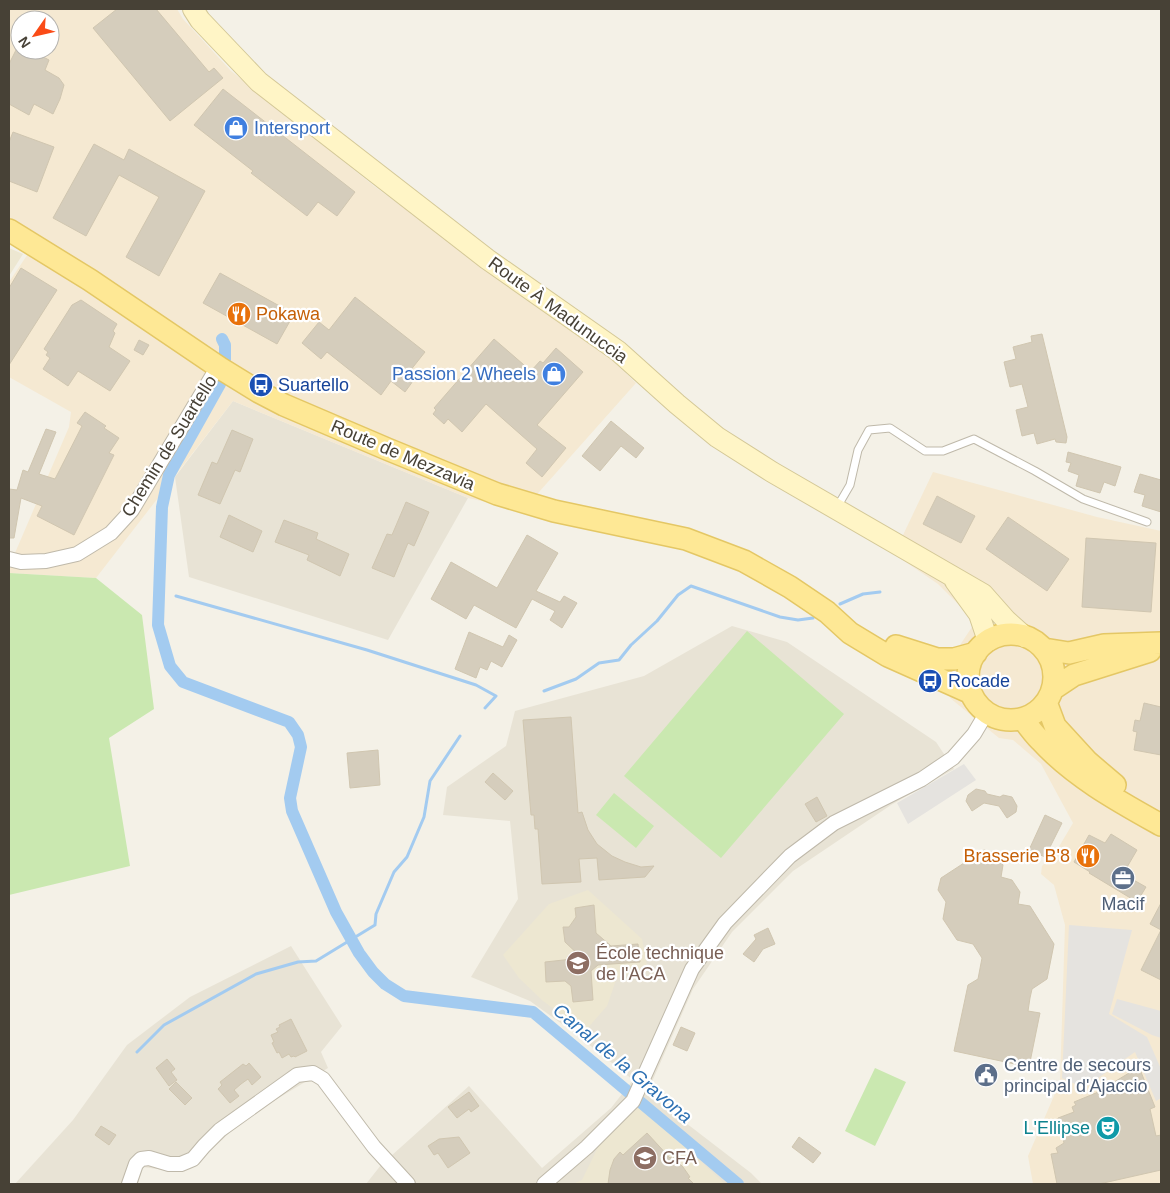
<svg xmlns="http://www.w3.org/2000/svg" width="1170" height="1193" font-family="Helvetica,sans-serif">
	<style>
		.residential { fill: #e8e3d5 }
		.commercial { fill: #f5e9d2; fill-rule: evenodd }
		.education { fill: #ede7d1 }
		.green { fill: #cae8b0 }
		.parking { fill: #e5e3df }
		.lines { fill: none; stroke-linecap: round; stroke-linejoin: round }
		.stream { stroke: #a3cbf0; stroke-width: 3 }
		.canal { stroke: #a3cbf0; stroke-width: 12 }
		.building { fill: #d5cdbc; stroke: #d0c6b0 }
		.service-casing { stroke: #bfb9aa; stroke-width: 9 }
		.minor-casing { stroke: #bfb9aa; stroke-width: 16 }
		.secondary-casing { stroke: #d4c897; stroke-width: 22 }
		.primary-casing { stroke: #e4c765; stroke-width: 24 }
		.service { stroke: #fff; stroke-width: 7 }
		.minor { stroke: #fff; stroke-width: 14 }
		.secondary { stroke: #fff5c6; stroke-width: 20 }
		.primary { stroke: #fee895; stroke-width: 21 }
		.labels { text-anchor: middle; stroke-width: 4.5; stroke-linejoin: round; paint-order: stroke }
		.shop-label { font-size: 18px; fill: #366cbe; stroke: #fff; text-anchor: start }
		.street-label { font-size: 18px; fill: #474136; stroke: #fff }
		.food-label { font-size: 18px; fill: #c56008; stroke: #fff; text-anchor: start }
		.transit-label { font-size: 18px; fill: #164399; stroke: #fff; text-anchor: start }
		.service-label { font-size: 18px; fill: #4e5e75; stroke: #fff }
		.education-label { font-size: 18px; fill: #785e54; stroke: #fff; text-anchor: start }
		.culture-label { font-size: 18px; fill: #0d838f; stroke: #fff; text-anchor: end }
		.water-label { font-size: 19px; font-style: italic; fill: #2e71b3; stroke: #fff }
	</style>
	<rect width="100%" height="100%" fill="#f4f1e7"/>
	<path class="residential" d="M233,401l235,97 -80,142 -199,-63 -14,-100z
		M732,626l55,16 149,100 18,27 -63,36 -98,66 -61,61 -39,57 -46,104 104,80 11,11h-396l15,-19 88,-79 73,82 69,-60 22,-28 -57,-46 -46,-33 -59,-24 47,-78 -8,-78 -67,-6 4,-28 59,-41 9,-35 129,-35z
		M291,946l51,80 -21,26 7,16 -84,51 -52,49 -13,4 -36,-5 -5,17h-123l58,-64 54,-75 63,-48z"/>
	<path class="commercial" d="M9,9h168l6,10 48,52 143,115 238,174 24,23 -113,127 -55,-12 -235,-97 -137,177 -87,-5v-6l60,-140 2,-15 -62,-35v-95l31,-46 -31,-18zM20,20h30v30h-30z
		M933,472l164,45 64,14v653h-128l-5,-28 32,-74 5,-157 -11,-40 -13,-11 1,-8 15,-16 16,-27 -32,-59 -28,-24 -14,-2 -49,-40 10,-53 12,-18 -5,-14 -29,-29 -44,-30z"/>
	<path class="education" d="M9,248l14,6 -14,22z
		M588,890l54,49 6,32 -26,4 -6,5 -9,26 -22,25 -42,-30 -24,-23 -16,-23 46,-51z
		M636,1104l14,10 75,70h-152l9,-4 21,-43z"/>
	<path class="green" d="M9,573l87,5 46,37 12,94 -45,29 21,128 -121,29z
		M747,631l97,83 -123,144 -97,-82z
		M614,793l40,33 -18,22 -40,-33z
		M875,1068l31,14 -31,64 -30,-15z"/>
	<path class="parking" d="M964,764l12,16 -68,44 -11,-21z
		M1069,925l63,5 -23,84 38,23 14,32v29l-5,3 -21,-49 -51,36 -22,-10z
		M1117,999l44,12v27l-9,-3 -40,-21z"/>
	<g class="lines">
		<path class="stream" d="M176,596l191,54 109,35 20,11 -11,12
			M840,604l23,-10 17,-2
			M544,691l32,-12 23,-16 20,-3 12,-15 26,-24 21,-26 13,-9 89,31 18,3 15,-2
			M137,1052l27,-27 92,-51 42,-12 18,-1 59,-36 1,-11 18,-42 13,-15 17,-40 6,-36 30,-45"/>
		<path class="canal" d="M222,339l3,6v15
			M220,384l-51,91 -7,32 -4,118 12,41 13,16 106,40 9,13 3,12 -11,51 2,13 44,101 23,41 14,19 12,12 19,12 129,16 205,172"/>
	</g>
	<path class="building" d="M117,9h39l53,63 5,-4 9,10 -53,43 -77,-93z
		M19,44l1,6h10l19,10 -4,10 14,8 5,7 -4,14 -7,15 -19,-10 -5,11 -20,-11v-40z
		M223,89l132,103 -18,24 -19,-14 -11,14 -56,-43 2,-2 -59,-46z
		M13,132l41,15 -17,45 -28,-11v-39z
		M94,144l30,16 5,-11 76,42 -46,85 -33,-19 33,-60 -40,-22 -33,61 -33,-18z
		M21,268l36,22 -48,75v-77z
		M220,273l74,41 -17,30 -74,-41z
		M355,297l70,55 -19,24 7,5 -8,11 -14,-11 -10,14 -54,-43 -6,7 -19,-16 17,-21 10,8z
		M81,300l36,24 -4,7 2,2 -6,14 21,14 -20,30 -32,-20 -10,15 -25,-17 7,-11 -4,-3 2,-3 -4,-3 28,-44z
		M1042,334l25,103 -1,6 -10,-1 -1,-3 -18,5 -3,-11 -12,3 -6,-26 12,-3 -6,-23 -12,3 -6,-25 12,-3 -3,-12 19,-5 -1,-6z
		M494,339l37,32 9,-10 3,2 13,-15 27,24 -46,53 29,23 -24,29 -16,-14 11,-14 -51,-45 -24,28 -14,-13 -4,5 -11,-10 3,-4 -2,-2z
		M139,340l10,5 -6,10 -9,-5z
		M85,412l21,14 -2,2 15,10 -10,15 5,2 -40,80 -37,-19 5,-10 -21,-8 -7,40h-5v-49l8,1 6,-20 5,2 18,-43 10,3 -17,42 16,5 27,-53 -5,-3z
		M611,421l33,27 -8,10 -15,-12 -21,25 -18,-15z
		M232,430l21,9 -13,33 -5,-2 -15,34 -22,-9 14,-33 5,2z
		M1068,452l53,15 -6,19 -11,-4 -4,11 -24,-7 3,-11 -11,-4 3,-8 -5,-1z
		M1140,474l21,6v32l-19,-6 3,-11 -11,-3z
		M937,496l38,20 -14,27 -38,-19z
		M406,502l23,10 -15,34 -6,-3 -14,34 -22,-9 15,-34 5,1z
		M229,515l33,16 -9,21 -33,-15z
		M1008,517l61,42 -22,32 -61,-42z
		M284,520l34,13 -2,6 33,15 -9,22 -33,-16 2,-5 -34,-13z
		M527,535l31,18 -22,38 24,11 4,-6 13,7 -15,25 -12,-8 5,-9 -23,-12 -16,29 -42,-23 -8,14 -35,-20 20,-37 46,26z
		M1086,538l70,5 -5,69 -69,-5z
		M469,632l34,15 6,-12 8,5 -15,27 -11,-6 -4,9 -7,-3 -4,11 -21,-9z
		M1144,703l17,4v48l-27,-5 3,-18 -4,-1 2,-11 5,1z
		M571,717l7,96 4,-1 6,18 9,14 15,12 13,6 16,5 13,-1 -9,11 -46,3 -2,-22 -18,1 2,23 -39,2 -4,-55h-3l-1,-14h-3l-8,-95z
		M378,750l2,35 -30,3 -3,-35z
		M493,773l20,18 -8,9 -20,-18z
		M976,789l9,2 2,3 13,3 3,-2 9,2 5,9 -1,6 -9,6 -8,-12 -15,-3 -12,8 -6,-10 2,-6z
		M817,797l10,19 -11,6 -11,-18z
		M1045,815l17,8 -17,34 -16,-7z
		M1111,834l26,16 -14,24 23,13 -9,15 -48,-29 1,-1 -16,-10 15,-27 16,8z
		M984,850l11,3 8,12 -2,12 11,3 8,12 -2,12 12,2 24,38 -7,35 -15,10 -2,9 -2,13 12,2 -11,54 -75,-16 14,-66 10,-6 4,-21 -9,-14 -16,-4 -14,-21 3,-17 -8,-12 3,-12z
		M1161,903v77l-20,-10 20,-40 -11,-6z
		M594,905l2,28 15,13 27,-2 2,18 -42,3 -7,6 2,29 -20,2 -2,-16 -6,-5 -19,1 -1,-20 37,-4 -17,-16 -2,-15h6l7,-10 -1,-9z
		M768,928l7,16 -12,5 -9,13 -11,-8 13,-15 -2,-4z
		M291,1019l16,32 -12,6 -1,-1 -3,1 -2,-3 -7,4 -3,-6 -2,1 -5,-10 2,-1 -3,-7 7,-3 -2,-3 4,-2 -1,-2z
		M681,1027l14,6 -8,18 -14,-6z
		M167,1059l8,10 -4,3 6,8 -8,6 -13,-18z
		M249,1063l12,14 -9,8 -4,-6 -7,5 -7,6 5,6 -9,7 -12,-14 4,-4 -2,-3 23,-18 3,2z
		M1139,1067l16,40 -5,2 6,27 5,-1v35l-62,14h-42l-6,-30 7,-1 -2,-5 8,-5 -6,-25 16,-6 -2,-5 4,-2 -2,-3 22,-9z
		M176,1082l16,16 -7,7 -16,-16z
		M469,1092l10,14 -8,6 -2,-3 -12,9 -9,-11z
		M101,1126l15,9 -7,10 -14,-10z
		M647,1133l23,25 2,-2 11,11 7,10 -2,1 6,6h-86l2,-14 4,-11 6,-7 3,3z
		M459,1137l11,16 -22,15 -10,-15 -4,2 -6,-9 11,-7z
		M799,1137l22,16 -8,10 -21,-16z"/>
	<g class="lines">
		<g class="service-casing">
			<path id="service" d="M836,509l14,-24 8,-35 11,-20 21,-2 35,23h18l31,-12 61,32 48,28 64,23"/>
		</g>
		<g class="minor-casing">
			<path id="minor" d="M9,559l12,3 25,-1 31,-7 34,-21 21,-23 82,-137 6,-5
				M129,1184l7,-20 5,-5 8,-1 20,6h12l12,-5 11,-13 16,-16 77,-55 16,-2 10,6 51,68 34,37
				M544,1184l43,-37 46,-46 59,-132 33,-46 65,-67 44,-33 88,-44 31,-21 21,-24 13,-22"/>
		</g>
		<g class="secondary-casing">
			<path id="secondary" d="M193,9l7,11 59,62 228,177 131,92 59,53 40,33 55,35 211,122 23,26 19,17
				M955,581l24,33 9,27"/>
		</g>
		<g class="primary-casing">
			<path id="primary" d="M9,230l81,50 130,88 39,24 25,13 103,44 110,45 57,17 132,28 58,22 46,26 37,25 23,21 38,23 83,37
				M968 677a43 43 0 1 1 86 0a43 43 0 1 1-86 0Z
				M896,646l41,13h17l22,-6
				M1044,649l25,4 35,-8 57,-2
				M1053,689l21,-14 76,-24
				M1046,702l9,24 33,36 27,23
				M1023,719c5,7 11,15 17,21 34,37 78,61 121,85"/>
		</g>
		<use href="#service" class="service"/>
		<use href="#minor" class="minor"/>
		<use href="#secondary" class="secondary"/>
		<use href="#primary" class="primary"/>
	</g>
	<defs>
		<g id="shop-disc" transform="scale(1.25)"><circle r="9.5" fill="#3f7fe0" stroke="#fff"/><path d="M-5-2.5h2.3a2.7 3.5 0 0 1 5.4 0H5L5.5 6h-11ZM-1.5-2.5h3a1.5 2.3 0 0 0-3 0Z" fill="#fff"/></g>
		<g id="restaurant-disc" transform="scale(1.25)"><circle r="9.5" fill="#e8710a" stroke="#fff"/><path d="M-5-6h1v4h1v-4h1v4h1v-4h1v5L-1.5 .5V6h-2V.5L-5-1ZM5-6V6H3V1.5H1.5Q1.5-4 5-6Z" fill="#fff"/></g>
		<g id="bus-disc" transform="scale(1.25)"><circle r="9.5" fill="#1a4fb4" stroke="#fff"/><path d="M-5-6H5V4H4V6H2V4H-2V6H-4V4H-5ZM-3.5-4V0h7V-4ZM-3.5 1.2v1.5H-2V1.2ZM2 1.2v1.5H3.5V1.2Z" fill="#fff"/></g>
		<g id="office-disc" transform="scale(1.25)"><circle r="9.5" fill="#5c6f8a" stroke="#fff"/><path d="M-6-3h4V-5.5h4V-3h4V5H-6ZM-1-4.5V-3h2v-1.5ZM-6 0V1H6V0Z" fill="#fff"/></g>
		<g id="school-disc" transform="scale(1.25)"><circle r="9.5" fill="#8d6e63" stroke="#fff"/><path d="M0-5L7-2L0 1L-7-2ZM-4 1L0 2.5L4 1V4Q0 6-4 4Z" fill="#fff"/></g>
		<g id="civic-disc" transform="scale(1.25)"><circle r="9.5" fill="#5c6f8a" stroke="#fff"/><path d="M-.6-6.5H3V-4.5H.6V-3L4-1V1h2V6H-6V1h2V-1L-.6-3ZM-1.2 2.5V6h2.4V2.5Z" fill="#fff"/></g>
		<g id="theatre-disc" transform="scale(1.25)"><circle r="9.5" fill="#0f9aa8" stroke="#fff"/><path d="M-5-5.5Q0-4 5-5.5V0Q5 5 0 6Q-5 5-5 0ZM-3.3-2.5H-1v1.5H-3.3ZM1-2.5H3.3v1.5H1ZM-2.8 1Q0 5.5 2.8 1Z" fill="#fff"/></g>
		<g id="university-disc" transform="scale(1.25)"><circle r="9.5" fill="#8d6e63" stroke="#fff"/><path d="M0-5L7-2L0 1L-7-2ZM-4 1L0 2.5L4 1V4Q0 6-4 4Z" fill="#fff"/></g>
	</defs>
	<g fill-rule="evenodd">
		<use href="#shop-disc" x="236" y="128"/>
		<use href="#restaurant-disc" x="239" y="314"/>
		<use href="#shop-disc" x="554" y="374"/>
		<use href="#bus-disc" x="261" y="385"/>
		<use href="#bus-disc" x="930" y="681"/>
		<use href="#restaurant-disc" x="1088" y="856"/>
		<use href="#office-disc" x="1123" y="878"/>
		<use href="#school-disc" x="578" y="963"/>
		<use href="#civic-disc" x="986" y="1075"/>
		<use href="#theatre-disc" x="1108" y="1128"/>
		<use href="#university-disc" x="645" y="1158"/>
	</g>
	<g class="labels">
		<g class="shop-label">
			<text x="254" y="134">Intersport</text>
			<text x="536" y="380" text-anchor="end">Passion 2 Wheels</text>
		</g>
		<g class="street-label">
			<text transform="translate(558 310) rotate(36)" y="6">Route À Madunuccia</text>
			<text transform="translate(169 446) rotate(-58)" y="6">Chemin de Suartello</text>
			<text transform="translate(403 455) rotate(23)" y="6">Route de Mezzavia</text>
		</g>
		<g class="food-label">
			<text x="256" y="320">Pokawa</text>
			<text x="1070" y="862" text-anchor="end">Brasserie B'8</text>
		</g>
		<g class="transit-label">
			<text x="278" y="391">Suartello</text>
			<text x="948" y="687">Rocade</text>
		</g>
		<g class="service-label">
			<text x="1123" y="910">Macif</text>
			<text x="1004" y="1071" text-anchor="start">Centre de secours<tspan x="1004" dy="21">principal d'Ajaccio</tspan></text>
		</g>
		<g class="education-label">
			<text x="596" y="959">École technique<tspan x="596" dy="21">de l'ACA</tspan></text>
			<text x="662" y="1164">CFA</text>
		</g>
		<g class="culture-label">
			<text x="1090" y="1134">L'Ellipse</text>
		</g>
		<g class="water-label">
			<text transform="translate(623 1063) rotate(40)" y="7">Canal de la Gravona</text>
		</g>
	</g>
	<rect width="1170" height="1193" fill="none" stroke="#474136" stroke-width="20"/>
	<g transform="translate(35 35) rotate(236)"><circle r="24" fill="#ffffff" stroke="#b5b3af"/>
	<path d="M0-4L9 19L0 12L-9 19Z" fill="#fa4b17"/>
	<text y="-8" font-size="14" font-weight="bold" text-anchor="middle" fill="#474136">N</text>
	</g>
</svg>
